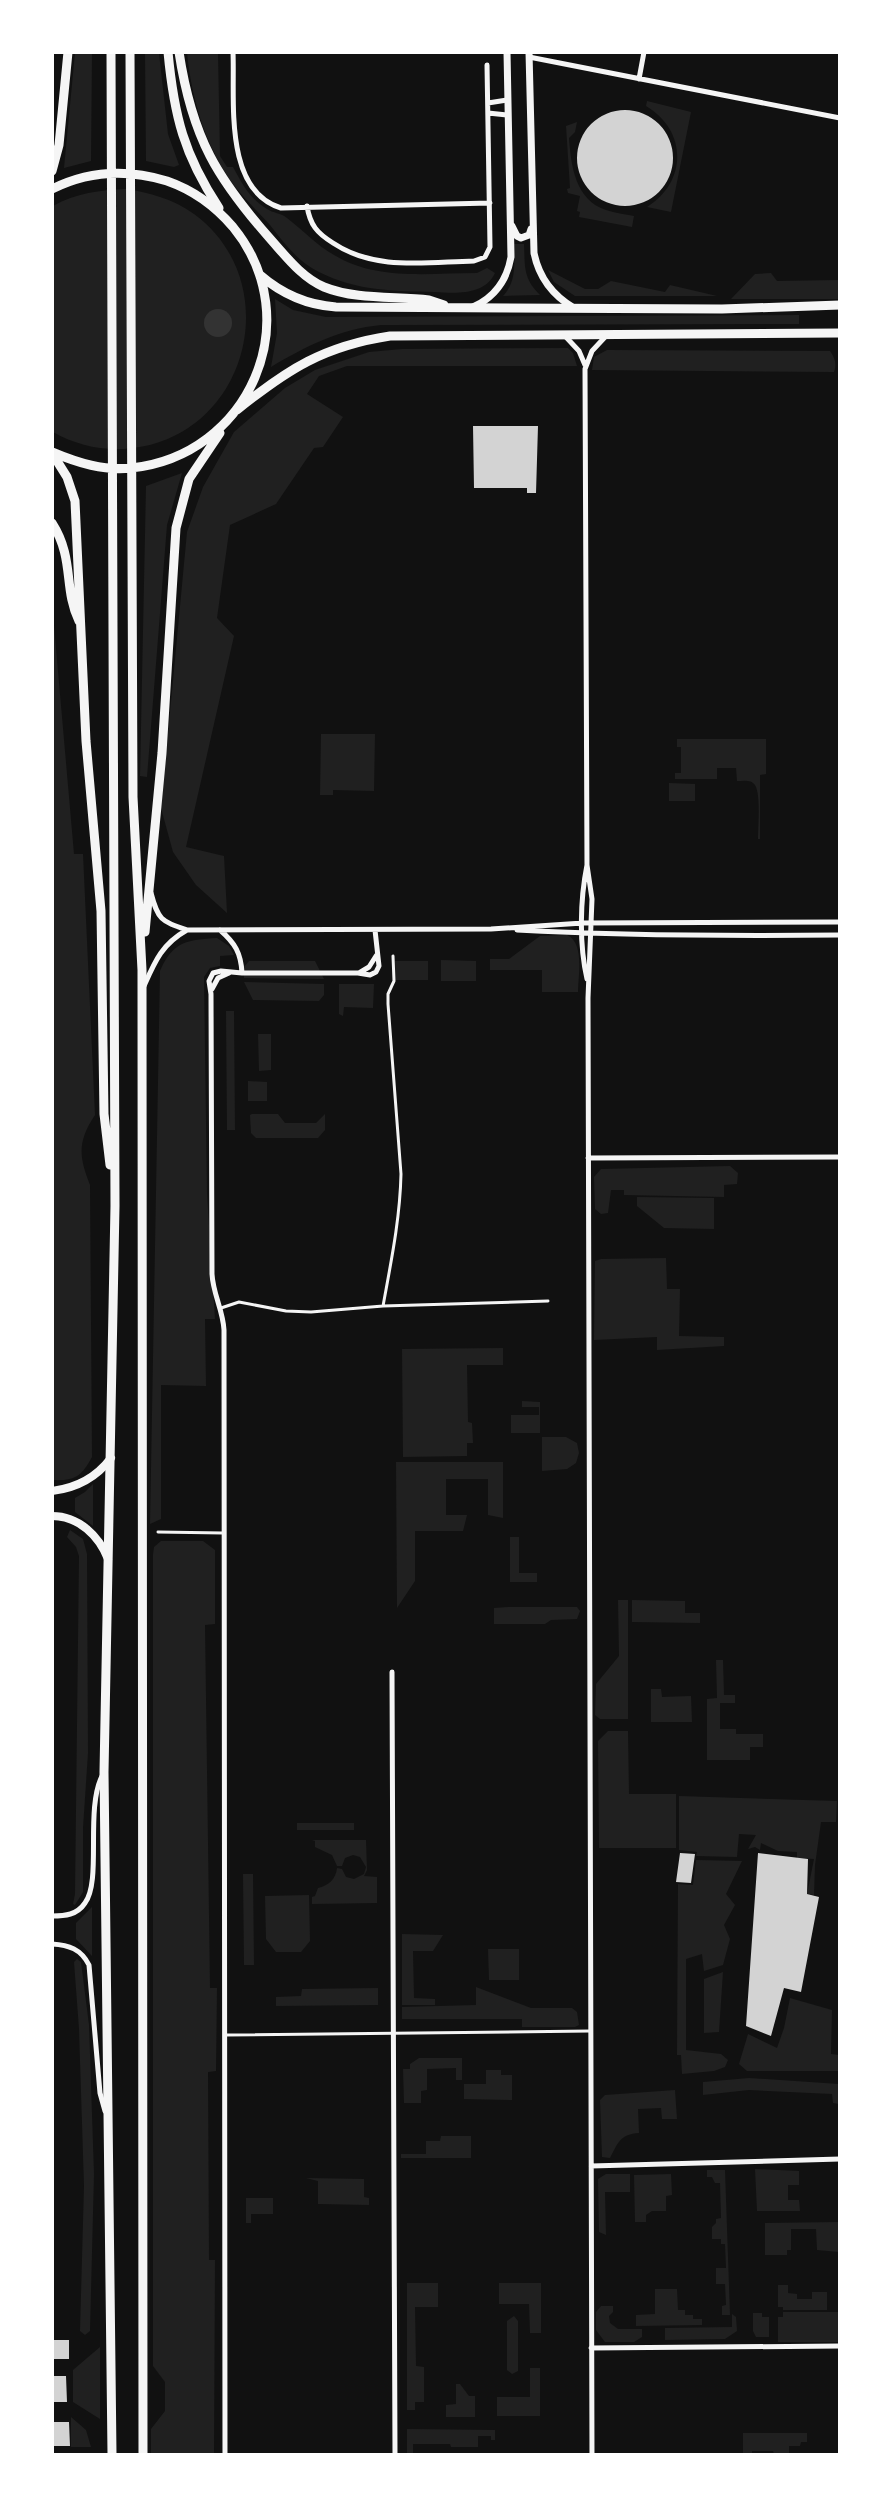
<svg xmlns="http://www.w3.org/2000/svg" width="892" height="2507" font-family="Overpass,sans-serif">
	<style>
		.green { fill: #202020 }
		.water { fill: #333 }
		.building { fill: #d3d3d3 }
		.lines { fill: none; stroke-linecap: round; stroke-linejoin: round }
		.service { stroke: #f5f5f5; stroke-width: 3 }
		.minor { stroke: #f5f5f5; stroke-width: 5 }
		.tertiary { stroke: #f5f5f5; stroke-width: 7 }
		.secondary { stroke: #f5f5f5; stroke-width: 8 }
		.primary { stroke: #f5f5f5; stroke-width: 9 }
	</style>
	<rect width="100%" height="100%" fill="#111"/>
	<path class="green" d="M75,53h17l-1,108 -27,7z
		M145,53h14l9,81 11,31 -5,2 -28,-6z
		M187,53h31l2,103 7,11h6c10,18 16,31 34,42 6,4 14,4 20,9 16,12 29,27 47,37 43,26 94,18 143,18l10,-5 8,5c-11,23 -39,20 -61,19 -40,-1 -78,-1 -115,-20 -21,-10 -35,-29 -49,-47 -11,-12 -23,-24 -34,-37 -30,-39 -44,-87 -49,-135z
		M647,101l44,11 -20,100 -24,-5c40,-25 41,-76 -1,-101z
		M577,122l-2,10 -6,6c2,27 6,62 37,72 9,3 19,4 28,6l-2,11 -53,-10 1,-5 -3,-1 3,-15 -12,-3 -1,-4 3,-1 -4,-62z
		M126,189c25,4 47,10 68,25 89,65 58,209 -49,232 -32,7 -64,2 -92,-14v-226c23,-13 47,-16 73,-17z
		M514,244h10c1,23 -1,34 16,51l-37,1c14,-15 11,-32 11,-52z
		M548,270l37,19h13l13,-8 54,11 5,-7 47,11h-142l-21,-14z
		M771,273l6,8 62,-1v19h-108l24,-25z
		M275,299l18,11 33,7 473,-2v9l-418,1c-41,4 -75,21 -110,42l6,-34z
		M568,348l5,5 4,13h-230l-28,10 -12,18 36,23 -20,30 -9,1 -38,56 -46,21 -13,93 17,18 -48,211 38,9 3,57 -31,-28 -23,-33 -12,-44 26,-276 16,-45 31,-55 51,-44 30,-18 54,-18 33,-3z
		M607,350l223,1c5,7 7,13 4,21l-242,-2 2,-13z
		M182,473l-15,52 -20,252 -7,-1 6,-290z
		M53,614l21,240h9l12,261c-18,27 -16,42 -5,70l2,272c-11,20 -17,24 -40,23z
		M321,734h54l-1,57 -41,-1v5h-13z
		M677,739h89v35l-6,1v64h-2c0,-13 3,-44 -3,-54 -4,-6 -12,-4 -18,-4l-1,-13h-19v11h-42v-6h6v-26h-4z
		M669,783l26,1v17h-26z
		M567,935c18,8 11,41 11,57h-36v-22h-52v-11h19l31,-23z
		M217,938l12,8 5,9 -14,1v10l-10,2 -6,9 3,217 8,125h-10l1,67 -45,-1v134l-11,5 10,-553c13,-30 27,-31 57,-33z
		M441,960l35,1v20h-35z
		M249,961h66l9,18 -80,-1v-11z
		M395,961h33v19h-33z
		M244,982l80,2v11l-5,6 -66,-1z
		M339,984h35l-1,24 -29,-1 -1,9 -4,-2z
		M226,1011h8l1,119h-8z
		M258,1034h13v36l-12,1z
		M248,1081l19,1v19h-19z
		M252,1114h26l7,9h31l9,-9v16l-7,8h-62l-5,-5 -1,-18z
		M730,1166l8,7 -1,11 -13,1v12l-100,-2v-5h-13l-3,23 -7,1 -6,-5 -1,-32 7,-8z
		M637,1197l77,1v31l-50,-1 -27,-22z
		M666,1258l1,31h13l-1,47 45,1v9l-67,4v-13l-63,3 1,-79 6,-2z
		M503,1348v17h-36l1,57 4,1 1,20h-6v13l-64,1 -1,-108z
		M522,1401l18,1v31h-29v-18h28v-8h-17z
		M542,1437h24l11,6 2,10 -3,10 -9,6 -25,2z
		M396,1462h107v56l-15,-3v-36h-42v36h21l-4,16h-48v50l-18,27z
		M93,1484v42l-18,-14v-14l10,-6z
		M70,1530l13,9 4,15 1,199 -5,75v64l-8,13 -2,-1 2,-10 4,-338 -3,-9 -9,-10z
		M510,1537h9v36h18v9h-27z
		M161,1541h42l12,9v74l-10,1 5,363h7l-1,83 -8,1 1,188h6l-1,194h-63v-25l14,-18v-29l-12,-16v-811l1,-8z
		M618,1600h10v119h-28l-5,-4 1,-31 23,-28z
		M632,1600l53,1v12h15v10l-68,-1z
		M508,1607h69l3,4 -3,8 -26,1 -6,4h-51v-16z
		M716,1660h7l1,35h11v8h-15v26h16v5h27v13h-13v13h-43v-61l10,-1z
		M651,1689h10l1,8 29,-1 1,26h-41z
		M608,1731h20l1,63h47v54h-77l-1,-107z
		M679,1796l158,5 -1,21h-15l-6,43 -1,30 -7,-1 7,-35 -17,-1v-6l-19,-1 -17,-8 -1,7 -5,-3 -7,2 8,-14 -17,-1 -2,23 -41,-1 1,-4 -18,-2z
		M297,1823h57v7h-57z
		M312,1840h54l1,30 -3,6 13,1v26l-65,1v-7l3,-1 3,-8c10,-2 18,-9 19,-20l5,1 4,8 8,2 10,-5 2,-7 -6,-10 -7,-2 -8,3 -3,8h-5l-5,-11 -17,-8v-6z
		M696,1860l46,1 -16,33 9,11 -11,20 6,14 -7,26 -19,6 -2,-17 -16,5v91l35,4 7,6 -3,7 -11,4 -32,3 -1,-19h-4l1,-171 15,1z
		M243,1874h10l1,91h-10z
		M309,1895l1,46 -9,11h-25l-10,-13 -1,-43z
		M92,1907v49l-16,-17v-16z
		M402,1934l41,1 -10,16h-20l1,47 21,1v6h-33z
		M488,1949h31v31h-30z
		M77,1959l4,3 8,63 5,149 -4,157 -5,4 -5,-4 4,-145 -5,-157 -5,-67z
		M723,1972l-4,60 -15,1v-54z
		M476,1987l55,21h41l5,4 2,13 -4,2h-53v-8h-120v-12l74,-2z
		M378,1988v17l-102,1v-9l25,-1 1,-7z
		M790,1998l42,12 -1,44 8,1v16h-92l-8,-7 9,-30 29,14 7,-20z
		M419,2058h43v22h-6v-12l-29,1v21l-6,1v12h-17l-1,-34h7v-5z
		M486,2070h15v5h11v25l-48,-1v-15h22z
		M749,2078l90,6v20l-6,-1 -1,-9 -83,-4 -46,5v-13z
		M675,2090l2,29h-15l-1,-11 -23,1 1,24c-19,1 -21,10 -29,25l-8,-1 -2,-57 5,-5z
		M441,2136h30v22h-70v-4h25v-13h14z
		M755,2169l44,2v14h-11v15h11l1,11h-43z
		M707,2170h18l5,145h-8v-9l4,-1 -1,-21h-9v-16h10l-1,-24h-4v-5h-9v-12l4,-4v-4l5,-1 -1,-35h-5l-3,-6h-5z
		M606,2174h24v18h-25l1,43 -7,-3 -1,-53z
		M671,2174l1,21 -6,1v15h-14l-6,4v7h-11l-1,-47z
		M306,2178l58,1v18l5,1v7l-51,-1v-23z
		M246,2198h27v16h-22v9h-5z
		M839,2222v30l-22,-2 -1,-21h-25v21h-4v5h-22v-32z
		M407,2283h31v24h-23l1,59 8,1v35h-9v8h-8z
		M499,2283h42v50h-11l-1,-29h-30z
		M778,2285h10v8l9,1v5h15v-7h15v18h-44v-3h-5z
		M655,2289h22l1,21h7v5h8v4h9v6l-66,1v-11l19,-1z
		M601,2306h12v6l-4,4 1,7 8,6h24v8l-8,5h-29l-9,-12v-18z
		M783,2312h56v30h-61v-25h5z
		M753,2313h9v4h7v20h-13l-3,-6z
		M732,2314l4,3 1,14 -12,8 -60,1v-12l67,-1z
		M514,2316l4,5v50l-6,3 -5,-4v-49z
		M100,2347v72l-27,-17v-32z
		M530,2368h10v48h-43v-19h33z
		M456,2384h4l9,12h6v21h-29v-12l10,-1z
		M71,2417l15,13 5,17h-20z
		M407,2429l88,1v10h-4v-4h-13v11h-27l-1,-3h-37v10h-6z
		M743,2433h64v9h-6l-1,4h-11v8h-15l-1,-3h-21v3h-9z"/>
	<path class="water" d="M204 323a14 14 0 1 1 28 0a14 14 0 1 1-28 0Z"/>
	<path class="building" d="M577 158a48 48 0 1 1 96 0a48 48 0 1 1-96 0Z
		M473,426h65l-2,67h-9v-5h-53z
		M680,1853l15,1 -4,29 -15,-1z
		M758,1853l50,6 -1,35 12,3 -18,95 -17,-4 -13,48 -25,-10z
		M52,2340h17v19h-17z
		M52,2376h14l1,26h-15z
		M52,2422h17l1,24h-18z"/>
	<g class="lines">
		<path class="service" d="M383,1306c8,-44 17,-87 18,-132l-13,-170v-10l6,-13 -1,-25
			M221,1308l18,-6 47,9 25,1 72,-6 165,-5
			M158,1532l65,1
			M226,2035l364,-4"/>
		<path class="minor" d="M233,52c2,48 -10,138 48,156l209,-5
			M529,57l311,61
			M639,79l5,-27
			M488,103l19,-3
			M488,113l19,2
			M307,206c3,19 10,27 26,37 42,28 92,19 141,18l11,-4 5,-10 -3,-182
			M565,336l14,15 6,14
			M587,865l5,34 -4,99 4,1456
			M151,893c7,27 10,28 36,37l304,-1 92,-6 257,-1
			M220,930c15,13 21,23 22,43
			M517,930c107,6 215,6 323,5
			M359,973l10,-6 7,-11
			M587,979c-8,-35 -7,-79 0,-114l-2,-496 7,-18 14,-15
			M144,986c11,-25 18,-42 43,-56
			M212,989l6,-11 11,-5
			M588,1158l252,-1
			M392,1672l3,782
			M52,1916c13,0 25,-1 33,-13 17,-23 0,-93 17,-127
			M52,1944c17,1 29,5 37,21l11,128 5,18
			M591,2166l249,-7
			M591,2348l249,-2
			M225,2454l-1,-1124c-1,-20 -11,-36 -12,-56l-1,-280 -2,-13 4,-8 8,-2 21,2h116l12,2 6,-3 3,-6 -4,-36"/>
		<path class="tertiary" d="M529,52l5,201c5,25 18,42 40,55
			M512,226l5,10 4,2 8,-3 2,-6
			M473,307c22,-10 34,-27 38,-50l-4,-205"/>
		<path class="secondary" d="M52,1491c25,-3 44,-13 59,-33
			M52,1516c27,0 47,20 56,43"/>
		<path class="primary" d="M111,52l4,1154 -11,566 8,682
			M130,52l3,745 9,173 1,1484
			M168,52c6,64 16,103 51,156
			M179,52c13,86 38,127 94,190 15,17 30,36 51,45 32,13 71,9 105,13l15,5
			M52,171l7,-26 9,-93
			M52,189c36,-18 76,-20 115,-8 26,9 48,25 66,46 76,93 16,229 -102,241 -27,3 -53,-5 -79,-16
			M260,275c22,19 46,30 76,32l386,2 118,-4
			M237,410c51,-41 87,-64 153,-74l450,-3
			M52,453l15,24 8,24 11,240 15,170 3,203 6,51
			M52,523c23,36 11,65 27,98
			M145,932l17,-179 14,-225 13,-49 31,-46"/>
	</g>
	<rect width="892" height="2507" fill="none" stroke="#ffffff" stroke-width="108"/>
</svg>
